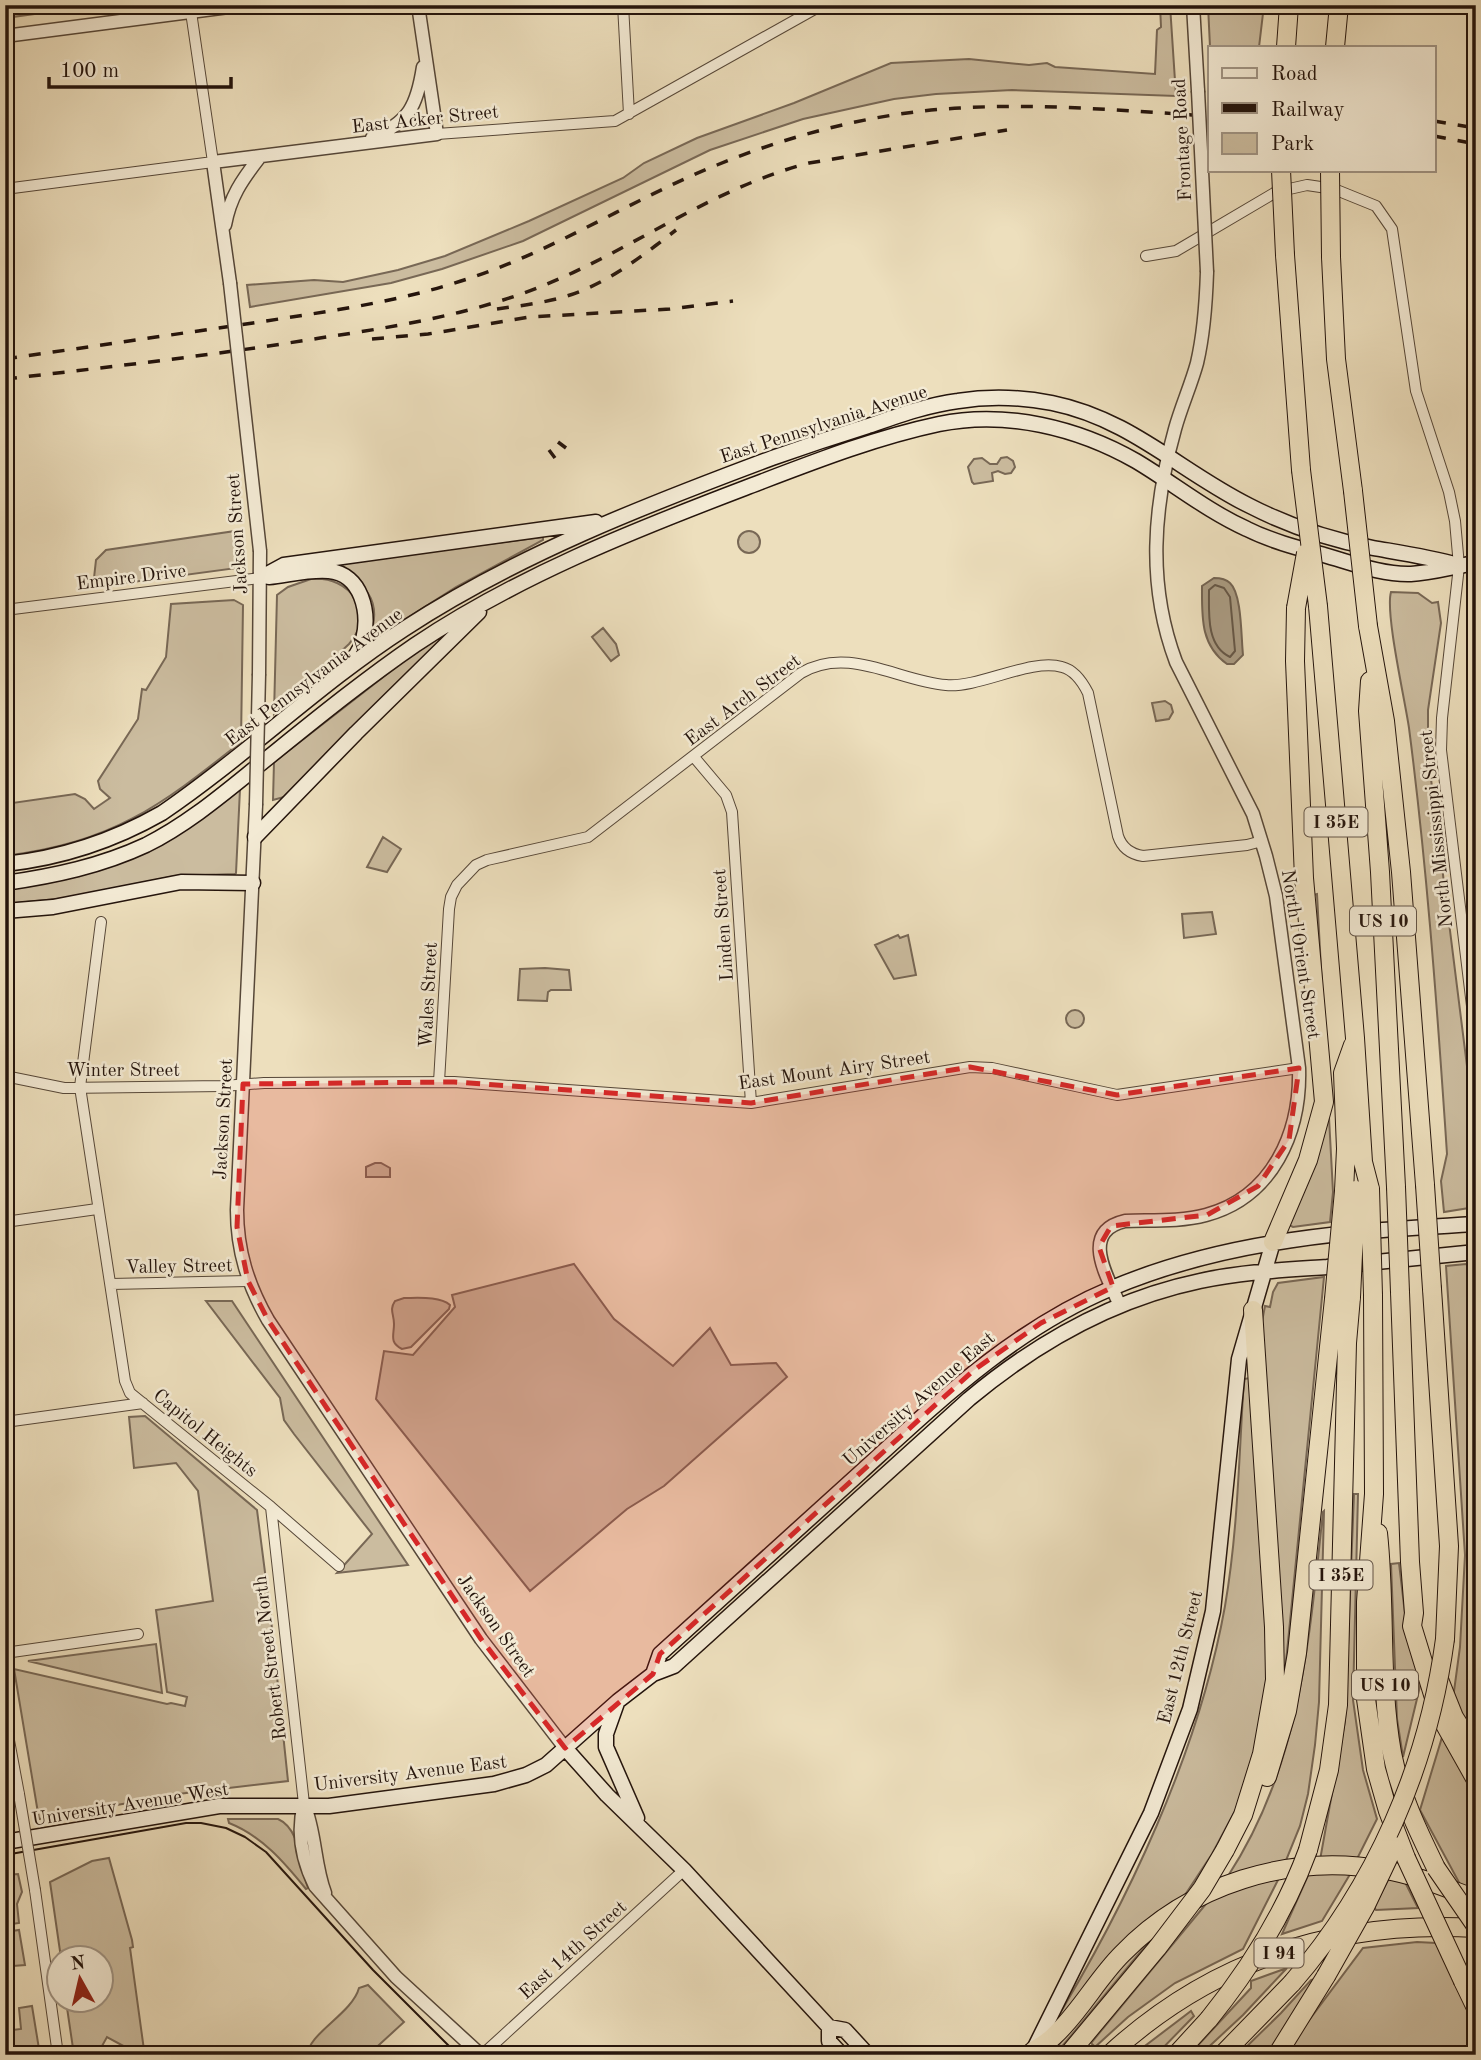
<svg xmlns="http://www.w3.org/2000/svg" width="1481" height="2060" font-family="'Old Standard TT',serif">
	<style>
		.green { fill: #cbbc9f; stroke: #786856; stroke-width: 2 }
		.water { fill: #a99a81; stroke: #746452; stroke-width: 2 }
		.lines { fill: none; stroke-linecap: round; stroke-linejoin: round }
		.shore { stroke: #665746; stroke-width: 2 }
		.minor-casing { stroke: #564738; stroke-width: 12 }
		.tertiary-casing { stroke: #564738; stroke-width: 15 }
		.secondary-casing { stroke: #24140c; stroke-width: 17 }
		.motorway-casing { stroke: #24140c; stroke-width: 20 }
		.minor { stroke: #f3ead4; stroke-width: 10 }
		.tertiary { stroke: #f3ead4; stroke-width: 12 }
		.secondary { stroke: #f3ead4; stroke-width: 14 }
		.motorway { stroke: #eddfbd; stroke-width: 18 }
		.tram { stroke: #24140c; stroke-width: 2 }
		.rail { stroke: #24140c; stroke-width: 3.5; stroke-dasharray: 12 12; stroke-linecap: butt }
		.minor-bridge-casing { stroke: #564738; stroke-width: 12; stroke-linecap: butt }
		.tertiary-bridge-casing { stroke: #564738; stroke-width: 15; stroke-linecap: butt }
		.motorway-bridge-casing { stroke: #24140c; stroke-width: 20; stroke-linecap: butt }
		.minor-bridge { stroke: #f3ead4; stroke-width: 10 }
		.tertiary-bridge { stroke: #f3ead4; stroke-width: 12 }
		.motorway-bridge { stroke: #eddfbd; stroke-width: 18 }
		.marked { fill: #d62828; fill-opacity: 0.2; stroke: #d62828; stroke-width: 5; stroke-dasharray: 14 9; stroke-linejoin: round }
		.labels { text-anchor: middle; stroke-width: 5; stroke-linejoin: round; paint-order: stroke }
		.shield { fill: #f3ead4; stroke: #625448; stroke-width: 2 }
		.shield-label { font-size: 18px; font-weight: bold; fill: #24140c }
		.street-label { font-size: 19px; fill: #24140c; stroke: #f3ead4 }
	</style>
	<rect width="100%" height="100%" fill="#eddfbd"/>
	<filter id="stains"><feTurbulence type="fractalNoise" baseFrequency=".00286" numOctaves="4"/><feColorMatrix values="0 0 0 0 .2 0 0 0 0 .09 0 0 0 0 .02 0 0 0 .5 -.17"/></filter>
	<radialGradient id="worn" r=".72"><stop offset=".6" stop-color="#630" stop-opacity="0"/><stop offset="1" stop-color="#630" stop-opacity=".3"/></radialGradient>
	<path class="green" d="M5,5h95l-95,13z
		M1160,5h10l6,91 -164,-6 -76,4 -42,5 -91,20 -93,31 -187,91 -81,28 -51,14 -141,24 -3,-22 67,-5 29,2 55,-12 47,-14 84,-35 94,-43 21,-15 53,-25 97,-35 97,-40 78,-4 60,6 18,-2 8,4 100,7 2,-44 4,-3z
		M1208,5h56l-5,42h-49z
		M1007,457l6,4 2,6 -4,6 -6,1 -7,-3 -6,2 1,8 -19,3 -2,-2 -4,-15 6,-8 8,-1 8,6h7l4,-6z
		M242,530l-1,31 -4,3v4l-134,18 -9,-8 2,-18 10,-10z
		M738 542a11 11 0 1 1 22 0a11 11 0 1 1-22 0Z
		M543,537v3l-87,47 -85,54 -2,-2c16,-41 -6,-56 -38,-75z
		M311,579c40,-4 65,35 38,65l-75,70 3,-119 11,-8z
		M1391,592l27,1 14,10 6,-1 3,21 -13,87v45l48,383v67l-7,3 -25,4 -3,-31 6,-27 -2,-30c-9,-132 -19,-265 -36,-396 -4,-28 -24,-115 -18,-136z
		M234,600l9,5 -2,137c-83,66 -128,100 -236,114v-52l70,-10 10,5 9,10 16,-11 -10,-9 -2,-8 40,-62 4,-30 4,1 20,-33 5,-53z
		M603,628l13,16 3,11 -8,6 -19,-24z
		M442,636l2,1 -160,160 -11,3 1,-38 135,-105z
		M1165,701l6,4 2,7 -4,7 -13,2 -4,-18z
		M240,789l-4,84 -1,1 -60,2 -108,22 -62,6v-14c100,-15 156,-37 235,-101z
		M383,837l18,12 -14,23 -20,-5z
		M1317,894l16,298 -3,30 -37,5 -4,-2 36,-94 -12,-236z
		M1212,912l4,22 -32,4 -2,-24z
		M898,935l2,3 8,-3 8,40 -22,4 -19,-34z
		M545,968l24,2 2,20h-20l-3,2 -1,9 -29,-1 2,-31z
		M1066 1019a9 9 0 1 1 18 0a9 9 0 1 1-18 0Z
		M375,1163h6l9,5v9h-24v-10z
		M574,1264l40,55 59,47 37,-38 21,37 45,-2 11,14 -123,109 -37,23 -97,82 -154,-192 8,-48 29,4 42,-48 -3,-12z
		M1466,1264l10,1v480l-24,-39 8,-59 5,-92 -19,-289z
		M1324,1277l-37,375 -2,16 -6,-1 -20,-330 6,-31 5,1 3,-15 5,-9z
		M404,1298c14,0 36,-2 46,7l-1,4 -38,38 -9,2c-13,-7 -8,-13 -8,-25 0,-10 -5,-14 1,-23z
		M206,1301h26l176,264 -71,8 35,-39 -78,-100 -10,-14 -4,-22z
		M1250,1378l22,286 -8,57 -28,88 -24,45 -31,47 -132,130c78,-126 150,-279 176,-425 13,-75 14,-151 19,-227z
		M145,1416l112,94 14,109 17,162 -110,13 -139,25 -25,-150 153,35 4,-1 14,3 2,-9 -20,-5 -11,-82 57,-9 -15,-110 -22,-28 -42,5 -5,-51z
		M1354,1494h4l-5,206 10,70 14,49 -21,42 -36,-1 25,-139z
		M1324,1511l-5,191 -4,43 -7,49 -8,32 -15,37 -55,15 -2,-2c73,-112 81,-236 95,-364z
		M1399,1563l6,51 17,64 -19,79 -6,-38 -6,-155z
		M156,1644l6,49 -134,-32z
		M1443,1734l33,54v106l-14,-6 -42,-78z
		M228,1819h50c23,10 22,47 30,69l-2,1c-22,-27 -44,-53 -77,-66z
		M109,1858l23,82 1,7 -3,1 14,102 -18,4 3,-5 -22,-12 -10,18h-23l-8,-54 36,-1v-42h-41l-11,-76 42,-21z
		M1310,1871h42l-30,50 -40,13z
		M18,1874l4,18 -5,12 2,19 -14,2v-50z
		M1281,1874l-38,75 -68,34 -47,34 -33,30 -4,-4 124,-150z
		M1390,1876l13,2 15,30 -42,2 -2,-3z
		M1162,1926l-102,123 -2,-3 53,-74z
		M19,1930l6,35 -12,1 -3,-16h-5v-18z
		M1417,1942l19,1 20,39 20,46v27h-193l80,-107z
		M1287,1968l-44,47 -43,40h-11l62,-67v-7z
		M1320,1977l-52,78h-30l43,-42 30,-33z
		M368,1985l36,37 -36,33h-60c-1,-21 44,-41 51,-67z
		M32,2006l8,49h-35v-24l16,-2 -2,-21z
		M1191,2011l3,5 -38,39h-23z"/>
	<path class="water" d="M1214,578c5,0 12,1 16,5 12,11 11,54 13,72l-9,9h-7c-27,-19 -25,-48 -25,-78z"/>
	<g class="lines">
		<path class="shore" d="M1215,585l9,3 6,9 5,54 -5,6c-24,-11 -21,-44 -21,-67z"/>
		<g class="minor-casing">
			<path id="minor" d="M623,5l6,109
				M437,134l178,-13 207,-116
				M5,189l208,-27 -22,-150
				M1146,256l30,-5 100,-59 31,-7 27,4 42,17 16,23 24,162 33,101 6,29 4,45 -17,152 -1,32 35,289
				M5,610l255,-32
				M694,757l32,38 6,17 19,291
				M101,922l-21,165 45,294 5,12 141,114 68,59
				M5,1076l59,12 159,-2 41,-3 190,-1 297,21 219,-36 22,1 125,27 182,-27
				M439,1082l10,-173 2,-12 6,-12 19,-20 11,-5 101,-23 213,-164c47,-28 97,8 145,12 34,3 84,-27 116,-18 12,3 21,16 26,26l30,143c4,12 12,18 25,20l104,-11 15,-4
				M5,1222l92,-13
				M111,1284l137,-3
				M5,1422l138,-19
				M271,1507l33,297
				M5,1653l133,-19
				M5,1719l14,75
				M35,1890l23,165
				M482,2055l202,-185"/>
		</g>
		<g class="tertiary-casing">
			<path id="tertiary" d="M1193,5l5,86
				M5,36l239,-31
				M372,138c37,-16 45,-32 51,-71
				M225,225c5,-28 17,-45 34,-67
				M230,283l-17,-121 224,-28 -19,-129
				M259,674l1,-123
				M256,805l-19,405c0,41 11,75 31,110l213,319 84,109
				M1120,1306c-11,-27 -42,-74 5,-85 26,-1 55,1 81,-6 67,-18 95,-83 93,-147l-23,-172 -10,-40 -13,-42 -77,-152c-29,-77 -23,-154 -1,-233 6,-22 16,-44 22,-66 7,-30 9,-60 10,-91
				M304,1804c-7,27 -2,56 11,82l81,91 85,78
				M304,1804c12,29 10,60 21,89"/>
		</g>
		<g class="secondary-casing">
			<path id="secondary" d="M269,577c19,-2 41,-8 60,-6 33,3 41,42 34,69 -2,9 -8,16 -13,24
				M260,578l24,-13 312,-43
				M255,837l101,-104 123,-121
				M5,864c57,-6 108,-23 157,-51 84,-57 157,-129 242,-184 113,-74 242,-124 368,-171 31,-11 64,-22 96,-32 29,-10 59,-21 90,-25 31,-5 63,-4 94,2 79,16 129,69 198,103 37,19 82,34 123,42 29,5 57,9 85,17
				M5,883c49,-7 96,-17 141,-38 42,-21 77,-51 113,-80 51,-41 102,-83 156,-120 101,-68 217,-114 330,-157 63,-24 128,-50 194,-64 67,-14 139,4 197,37 37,22 71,50 111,68 24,12 51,19 77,26 28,8 58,20 87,19 22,-1 43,-8 65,-11
				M5,911l48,-4 128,-25 72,1
				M653,1674l7,-20c67,-61 134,-122 201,-182 78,-71 153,-143 251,-184 116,-49 239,-57 364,-64
				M617,1703l-11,31v13l31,71
				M565,1748l42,47 77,75 145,157 16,3 23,25
				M5,1842l214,-36h110l165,-22 32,-9 20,-10 72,-64 35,-27 21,-8 295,-267c67,-56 145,-100 231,-118 41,-9 84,-11 127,-14 50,-5 99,-10 149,-15
				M829,2027v14l13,14
				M1032,2053l119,-240 39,-104 23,-98 26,-252 34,-117"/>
		</g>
		<g class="motorway-casing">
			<path id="motorway" d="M1286,47l3,-42
				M1335,47l4,-42
				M1285,255l16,215
				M1331,257l5,102 17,132
				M1318,606l37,432 8,124 7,27
				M1368,626l17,95 16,151 24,313
				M1370,681l-2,30 12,161 16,315
				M1344,1191l2,-42 -3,-76 10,-28
				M1273,1242l35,-82 16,-58 -20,-224 -9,-217 1,-53
				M1432,1289l17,257 -4,93
				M1400,1292l10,270 4,51 -2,13 27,88 37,66
				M1373,1295l1,199 -8,108v97l10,70 12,42 18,47
				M1378,1533c8,73 1,148 14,220 8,41 26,78 44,115
				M1440,1682l14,35 22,35
				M1267,1777l20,-66 10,-58 37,-354
				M1225,1850l18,-35 19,-61 13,-74 -1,-53 -21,-317
				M1308,1850l21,-80 9,-65 9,-362 4,-46
				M1463,1981l13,27
				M1033,2051c7,-4 15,-9 21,-15 26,-24 43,-57 68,-82 68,-70 166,-101 263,-84 31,5 61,18 91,29
				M1068,2055l90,-108
				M1109,2055c103,-95 227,-135 367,-127
				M1176,2055l33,-36
				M1222,2055l70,-72
				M1277,2055l49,-79"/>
		</g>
		<use href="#minor" class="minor"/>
		<use href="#tertiary" class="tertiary"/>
		<use href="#secondary" class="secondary"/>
		<use href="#motorway" class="motorway"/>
		<path class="tram" d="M5,1855l181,-32h15l25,5 19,9 21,15 107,118 85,85"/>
		<path class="rail" d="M1434,121l42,7
			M1434,136l42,8
			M497,309c28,-4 57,-7 84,-18 35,-14 65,-38 95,-61
			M372,339l56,-5 102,-17 140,-8 63,-8
			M5,359c83,-12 165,-24 248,-36 70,-11 141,-20 208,-42 90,-28 169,-81 256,-116 76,-31 161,-53 243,-57 83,-5 167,3 250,8
			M5,379c105,-12 210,-24 315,-41 67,-10 136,-21 201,-44 100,-35 184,-104 288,-131l198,-33
			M558,442l8,6
			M549,450l6,8"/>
		<g class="minor-bridge-casing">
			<path id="minor-bridge" d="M19,1794l16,96"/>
		</g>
		<g class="tertiary-bridge-casing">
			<path id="tertiary-bridge" d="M1198,91l9,181
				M230,283l30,268
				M256,805l3,-131"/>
		</g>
		<g class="motorway-bridge-casing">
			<path id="motorway-bridge" d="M1281,170l4,85
				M1330,170l1,87
				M1301,470l17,136
				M1353,491l15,135
				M1296,608l10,-55
				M1425,1185l7,104
				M1396,1187l4,105
				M1370,1189l3,106
				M1351,1297l5,-107
				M1334,1299l10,-108
				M1406,1858l57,123
				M1436,1868l40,58
				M1158,1947l44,-58 23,-39
				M1326,1976l40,-71 28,-59
				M1292,1983c84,-97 136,-217 153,-344
				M1209,2019c42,-52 76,-106 99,-169"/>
		</g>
		<use href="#minor-bridge" class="minor-bridge"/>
		<use href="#tertiary-bridge" class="tertiary-bridge"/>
		<use href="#motorway-bridge" class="motorway-bridge"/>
	</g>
	<path class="marked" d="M970,1067l147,28 182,-27 -10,72 -31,46 -51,29 -96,11 -12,21 14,40 -72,36 -67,47 -314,284 -7,20 -88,74 -84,-109 -213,-319 -20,-39 -11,-54 6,-143 211,-2 297,21z"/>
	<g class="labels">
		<g class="shield">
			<rect x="1304.5" y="807.5" width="63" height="29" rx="5"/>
			<rect x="1350" y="906.5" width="66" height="29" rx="5"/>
			<rect x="1309.5" y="1560.5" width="63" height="29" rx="5"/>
			<rect x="1352" y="1670.5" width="66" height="29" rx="5"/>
			<rect x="1254.5" y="1938.5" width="49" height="29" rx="5"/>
		</g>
		<g class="shield-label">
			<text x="1336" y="828">I 35E</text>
			<text x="1383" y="927">US 10</text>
			<text x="1341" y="1581">I 35E</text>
			<text x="1385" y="1691">US 10</text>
			<text x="1279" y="1959">I 94</text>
		</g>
		<g class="street-label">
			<text transform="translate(425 118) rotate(-6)" y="7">East Acker Street</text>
			<text transform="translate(1181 140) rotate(-93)" y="7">Frontage Road</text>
			<text transform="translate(823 423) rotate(-18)" y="7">East Pennsylvania Avenue</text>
			<text transform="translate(236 534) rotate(-94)" y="7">Jackson Street</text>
			<text transform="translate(131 576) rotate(-7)" y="7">Empire Drive</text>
			<text transform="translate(313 676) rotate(-37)" y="7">East Pennsylvania Avenue</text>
			<text transform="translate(742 699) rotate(-37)" y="7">East Arch Street</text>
			<text transform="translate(1435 829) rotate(-96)" y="7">North Mississippi Street</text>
			<text transform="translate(722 925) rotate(-94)" y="7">Linden Street</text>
			<text transform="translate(1302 954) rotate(81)" y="7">North l'Orient Street</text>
			<text transform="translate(427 995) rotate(-87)" y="7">Wales Street</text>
			<text x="123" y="1076">Winter Street</text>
			<text transform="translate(834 1069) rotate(-8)" y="7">East Mount Airy Street</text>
			<text transform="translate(222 1119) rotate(-87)" y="7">Jackson Street</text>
			<text transform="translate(179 1265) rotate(-1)" y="7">Valley Street</text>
			<text transform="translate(918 1398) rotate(-41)" y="7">University Avenue East</text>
			<text transform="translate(206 1432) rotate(39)" y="7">Capitol Heights</text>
			<text transform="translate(497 1625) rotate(55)" y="7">Jackson Street</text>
			<text transform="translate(1179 1657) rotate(-76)" y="7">East 12th Street</text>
			<text transform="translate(269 1658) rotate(-97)" y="7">Robert Street North</text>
			<text transform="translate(410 1772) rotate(-7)" y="7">University Avenue East</text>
			<text transform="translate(130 1803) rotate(-9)" y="7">University Avenue West</text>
			<text transform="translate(572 1949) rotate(-42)" y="7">East 14th Street</text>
		</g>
	</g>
	<rect width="1481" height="2060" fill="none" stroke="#eddfbd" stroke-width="28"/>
	<rect x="7" y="7" width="1467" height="2046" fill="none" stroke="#24140c" stroke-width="3.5"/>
	<rect x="14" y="14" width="1453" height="2032" fill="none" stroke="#24140c" stroke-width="2"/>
	<rect x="1208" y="46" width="228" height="126" fill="#f3ead4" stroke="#a09484" stroke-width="2"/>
	<rect x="1222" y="68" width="35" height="10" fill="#f3ead4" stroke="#a09484" stroke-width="2"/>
	<text x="1271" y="80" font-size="21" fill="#24140c">Road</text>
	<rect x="1222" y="103" width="35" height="10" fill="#24140c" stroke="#a09484" stroke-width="2"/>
	<text x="1271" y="116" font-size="21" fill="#24140c">Railway</text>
	<rect x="1222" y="133" width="35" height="21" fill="#cbbc9f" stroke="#a09484" stroke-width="2"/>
	<text x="1271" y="150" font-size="21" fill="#24140c">Park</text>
	<g transform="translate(80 1979) rotate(352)"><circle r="33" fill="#f3ead4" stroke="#a09484" stroke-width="2"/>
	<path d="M0-5L12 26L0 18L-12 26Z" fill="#8f2418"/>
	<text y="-10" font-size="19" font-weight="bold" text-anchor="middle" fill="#24140c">N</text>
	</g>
	<path d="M49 77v10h182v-10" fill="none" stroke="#24140c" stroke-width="3.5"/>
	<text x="60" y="77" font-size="21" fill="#24140c" stroke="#f3ead4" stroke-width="5" paint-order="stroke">100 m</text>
	<rect width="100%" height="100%" filter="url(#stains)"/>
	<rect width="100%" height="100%" fill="url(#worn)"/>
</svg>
